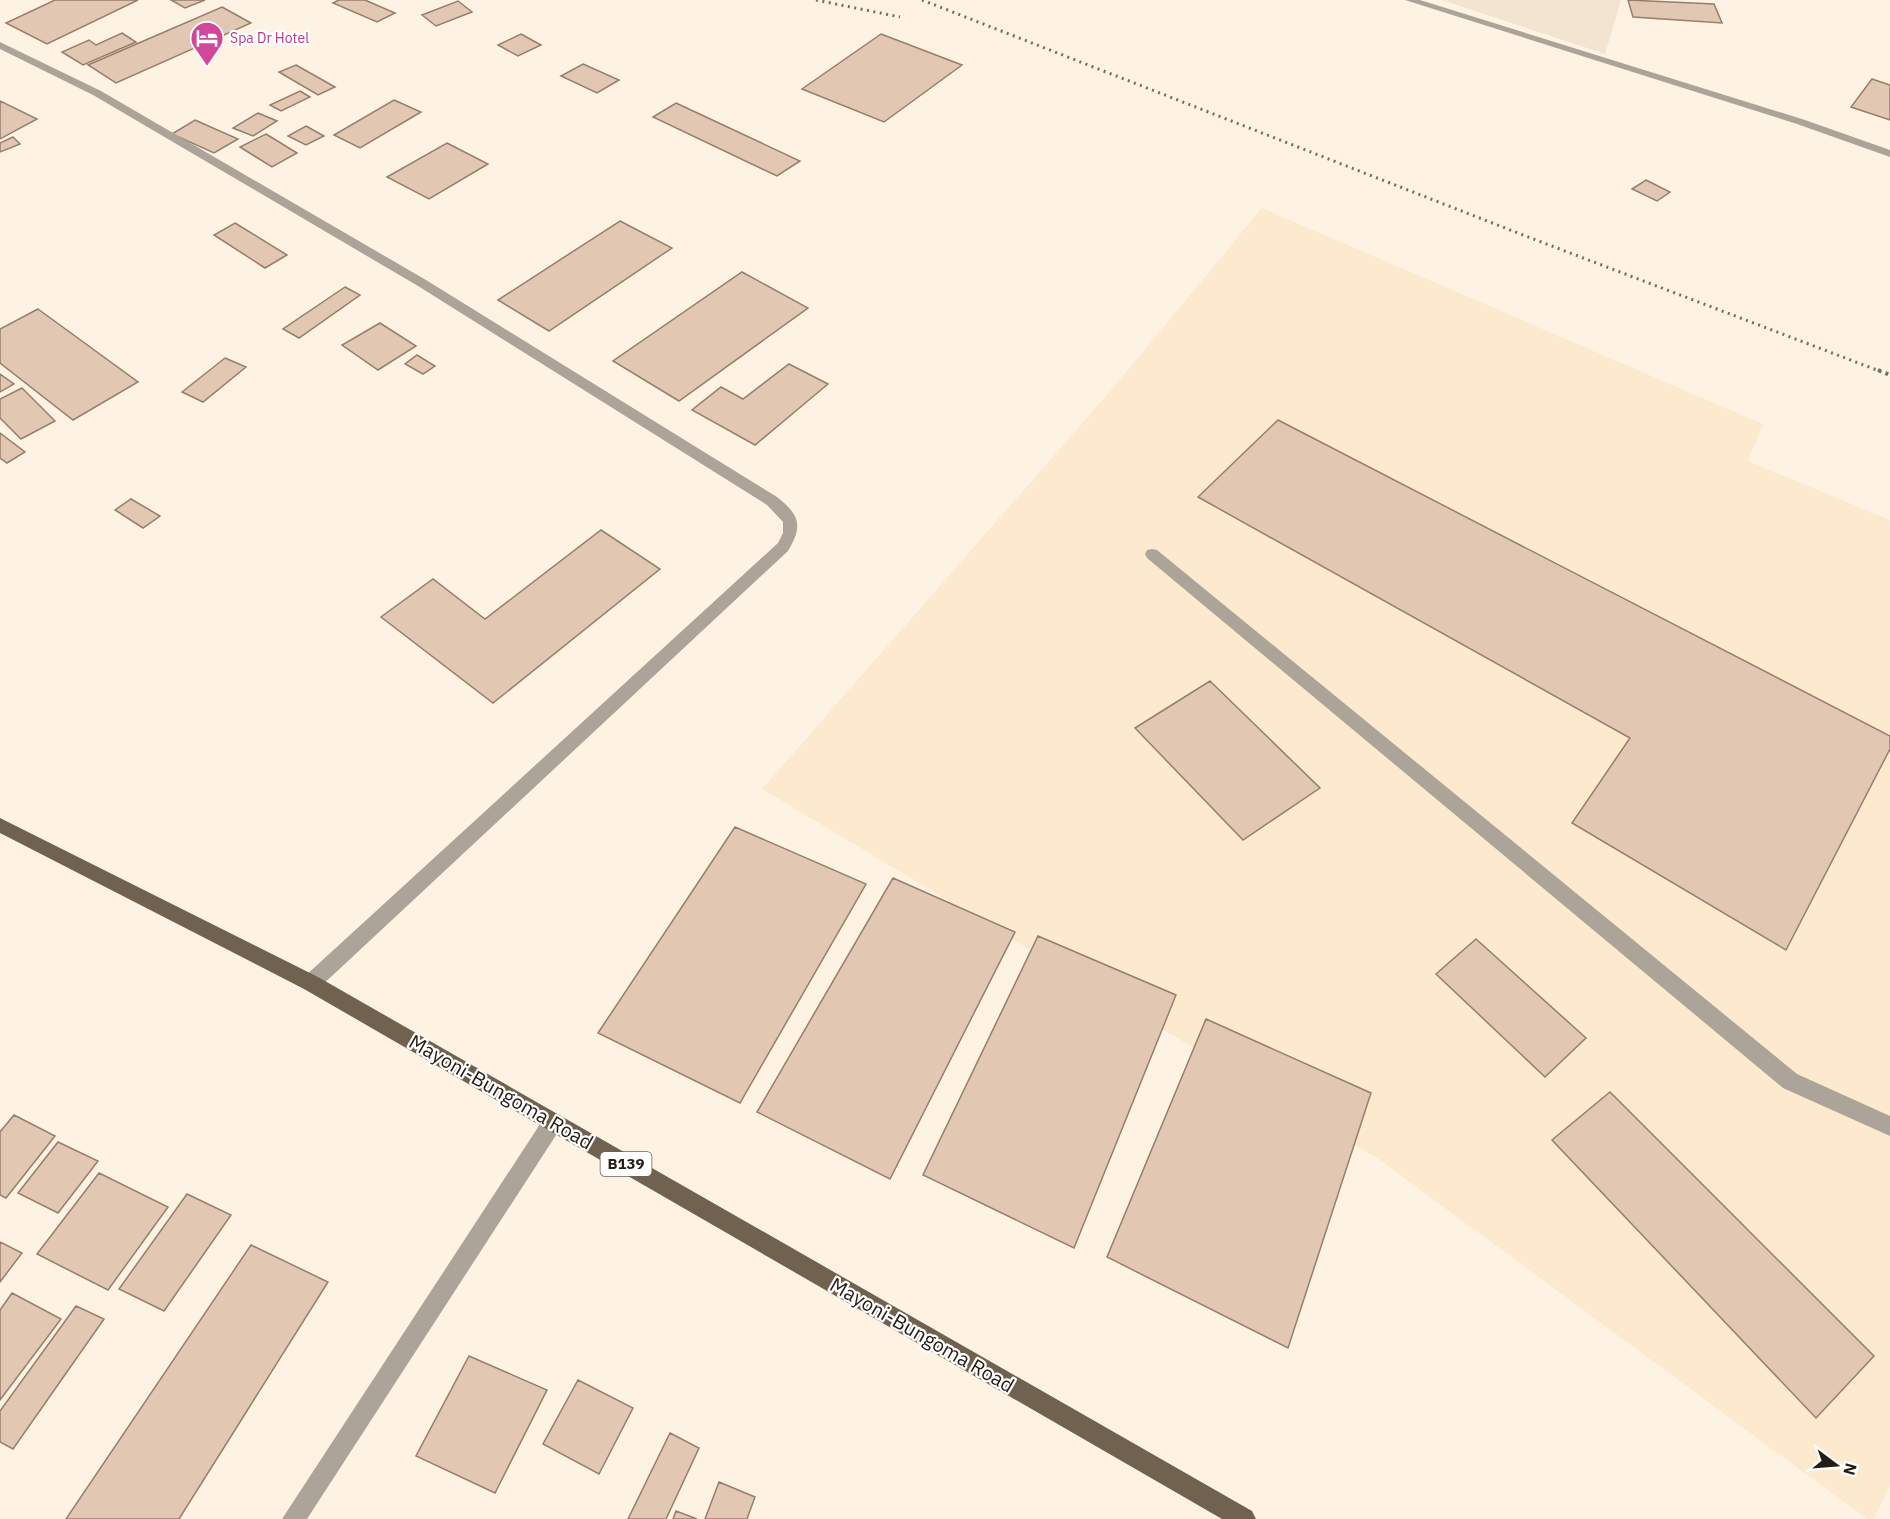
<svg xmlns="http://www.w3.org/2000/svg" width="1890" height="1519" font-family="'IBM Plex Sans',sans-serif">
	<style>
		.built { fill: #fce9ce }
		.medical { fill: #f3e4d1 }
		.building { fill: #e2c7b3; stroke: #967e6b; stroke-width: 1.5 }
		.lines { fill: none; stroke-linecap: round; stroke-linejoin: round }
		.service { fill: #aca499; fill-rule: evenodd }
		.minor { fill: #aca499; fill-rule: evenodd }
		.primary { fill: #71624f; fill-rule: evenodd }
		.rail-far1 { stroke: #756d61; stroke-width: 3; stroke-dasharray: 2 4.5; stroke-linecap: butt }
		.rail { stroke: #756d61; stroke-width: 4; stroke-dasharray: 3 5; stroke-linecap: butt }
		.labels { text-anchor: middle; stroke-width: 4.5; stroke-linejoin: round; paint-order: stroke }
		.far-hotel-label { font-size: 14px; fill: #b23c85; stroke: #fff; text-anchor: start }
		.shield { fill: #fff; stroke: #66615a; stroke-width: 1.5 }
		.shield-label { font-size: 15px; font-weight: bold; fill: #241d14 }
		.near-street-label { font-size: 20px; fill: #241d14; stroke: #fff }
	</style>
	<rect width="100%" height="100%" fill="#fef3e3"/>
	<path class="built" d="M1262,208l501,216 -15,37 142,59v965l-16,34h-7l-490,-361 -615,-369 345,-394z"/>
	<path class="medical" d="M1442,0h179l-16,54z"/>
	<path class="building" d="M55,0h83l-91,44 -41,-21z
		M171,0h34l-20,8z
		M339,0h26l30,13 -18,9 -44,-19z
		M1628,0l86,4 8,19 -89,-6z
		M458,1l14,11 -36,14 -14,-11z
		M222,7l29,16 -135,60 -28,-18z
		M122,33l14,9 -53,23 -21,-13 27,-12 7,5z
		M521,34l20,11 -23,11 -20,-11z
		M881,34l81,31 -78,57 -82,-33z
		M583,64l36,16 -22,13 -36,-17z
		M296,65l39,22 -17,8 -39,-23z
		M1872,79l18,6v35l-39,-13z
		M300,91l10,6 -29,14 -11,-6z
		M394,100l27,12 -61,36 -26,-13z
		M0,101l37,18 -37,20z
		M676,103l124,58 -23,15 -124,-59z
		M258,113l19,8 -24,15 -20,-8z
		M195,120l43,19 -24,14 -42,-19z
		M306,126l18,10 -18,9 -18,-9z
		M266,134l31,19 -25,14 -32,-20z
		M13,137l7,7 -20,8v-9z
		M447,143l41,21 -59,35 -42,-22z
		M1646,180l24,12 -13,9 -25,-12z
		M620,221l52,27 -123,83 -51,-31z
		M235,223l52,32 -22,13 -51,-33z
		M742,272l66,36 -129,93 -66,-40z
		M345,287l15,8 -61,43 -16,-9z
		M38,309l100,73 -65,38 -73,-57v-34z
		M380,323l36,23 -38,24 -36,-25z
		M417,355l18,11 -12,8 -18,-10z
		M225,358l21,9 -43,35 -21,-10z
		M789,364l39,20 -73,61 -63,-35 29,-23 22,12z
		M0,374l14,10 -14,8z
		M22,388l33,33 -34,18 -21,-21v-19z
		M1278,420l612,316v13l-104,201 -214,-127 58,-85 -432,-241z
		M0,433l25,19 -18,11 -7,-5z
		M131,499l29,17 -17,12 -28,-18z
		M601,530l59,39 -167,134 -112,-86 52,-38 52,40z
		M1210,681l110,107 -77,52 -108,-112z
		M735,827l131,57 -126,219 -142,-70z
		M893,878l122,54 -125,247 -133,-67z
		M1038,936l138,59 -102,253 -151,-73z
		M1476,939l110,99 -41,39 -109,-103z
		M1206,1019l165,74 -83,255 -181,-91z
		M1610,1092l264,264 -58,62 -264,-278z
		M14,1115l41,21 -49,62 -6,-3v-63z
		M58,1142l40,19 -40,52 -40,-20z
		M99,1173l69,34 -60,83 -71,-36z
		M187,1194l44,21 -67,96 -45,-22z
		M0,1242l22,11 -22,29z
		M251,1245l77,37 -149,237h-113z
		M12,1293l49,26 -61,81v-90z
		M76,1306l28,13 -91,130 -13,-7v-31z
		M469,1356l78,34 -52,103 -79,-37z
		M578,1380l55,28 -34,66 -56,-30z
		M670,1433l29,15 -33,71h-38z
		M719,1482l36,15 -8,22h-42z
		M676,1511l21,8h-24z"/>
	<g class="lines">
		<path class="service" d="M1152,549l5,1 640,524 93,42v20l-107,-48 -636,-530 -2,-4 2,-4z"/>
		<path class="minor" d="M1405,0h15l385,120 85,30v7l-93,-33z
			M0,42l101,49 325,189 351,217c23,18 26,29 11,54l-470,438 -7,3 -7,-3 -2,-6 2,-6 474,-434 5,-10v-11l-16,-17 -349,-219 -325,-191 -93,-46z
			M553,1112l7,3 3,7 -3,7 -253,390h-25l264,-404z"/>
		<path class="primary" d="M0,818l318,159 934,534 4,8h-34l-918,-530 -304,-156z"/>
		<path class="rail-far1" d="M816,0l84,17
			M922,0l601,235 359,137"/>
		<path class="rail" d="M1878,370l12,5"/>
	</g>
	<defs>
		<g id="hotel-pin" transform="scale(1.725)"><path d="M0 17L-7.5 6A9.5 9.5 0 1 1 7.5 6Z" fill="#d1479c" stroke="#fff"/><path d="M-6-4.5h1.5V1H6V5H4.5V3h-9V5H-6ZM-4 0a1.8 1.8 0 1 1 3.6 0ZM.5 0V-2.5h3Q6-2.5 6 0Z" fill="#fff"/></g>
	</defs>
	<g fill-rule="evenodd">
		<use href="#hotel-pin" x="207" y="38"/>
	</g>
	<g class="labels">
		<g class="far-hotel-label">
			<text x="230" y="43">Spa Dr Hotel</text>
		</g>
		<rect class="shield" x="600.5" y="1152" width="51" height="24" rx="4.5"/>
		<g class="shield-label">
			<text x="626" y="1169">B139</text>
		</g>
		<g class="near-street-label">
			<text transform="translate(501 1092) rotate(30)" y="7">Mayoni-Bungoma Road</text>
			<text transform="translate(922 1335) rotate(30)" y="7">Mayoni-Bungoma Road</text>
		</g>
	</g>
	<g transform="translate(1836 1465) rotate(106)" stroke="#ffffff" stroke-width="4.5" paint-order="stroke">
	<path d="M0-4.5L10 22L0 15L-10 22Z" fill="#241d14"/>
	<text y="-9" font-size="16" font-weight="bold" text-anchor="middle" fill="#241d14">N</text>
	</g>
</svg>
